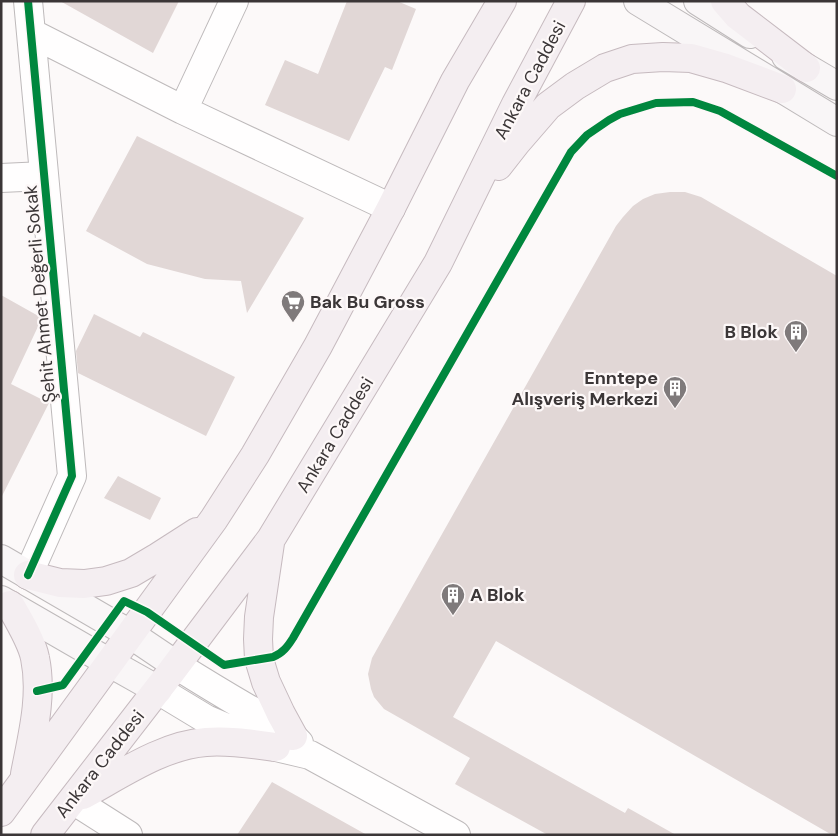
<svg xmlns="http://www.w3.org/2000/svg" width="838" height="836" font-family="'DM Sans',sans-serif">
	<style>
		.building { fill: #e1d7d6 }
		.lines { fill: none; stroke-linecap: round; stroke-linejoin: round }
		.minor-casing { stroke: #bebabb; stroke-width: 30 }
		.tertiary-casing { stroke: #bebabb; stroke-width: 30 }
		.secondary-casing { stroke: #bebabb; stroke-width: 30 }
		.primary-casing { stroke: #c6babf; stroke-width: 30 }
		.minor { stroke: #fffefe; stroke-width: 28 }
		.tertiary { stroke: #fffefe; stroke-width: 28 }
		.secondary { stroke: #f9f6f7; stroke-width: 28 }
		.primary { stroke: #f4eef1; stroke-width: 28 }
		.cycleway-casing { stroke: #fdf8f8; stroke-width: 11 }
		.cycleway { stroke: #00873e; stroke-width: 8 }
		.labels { text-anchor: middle; stroke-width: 4.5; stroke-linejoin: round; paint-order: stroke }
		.street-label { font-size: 18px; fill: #3b3637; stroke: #fdf8f8 }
		.poi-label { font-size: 18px; font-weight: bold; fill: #3b3637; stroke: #fdf8f8; text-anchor: start }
	</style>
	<rect width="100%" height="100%" fill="#fcf9f9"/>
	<path class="building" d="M60,1h119l-26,52z
		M347,1h50l19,8 -24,61 -7,-3 -36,74 -84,-36 20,-45 33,14z
		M137,136l167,82 -57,95 -6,-32 -36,-2 -58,-15 -61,-33z
		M670,192h15l16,5 136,79v559h-5l-336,-194 -43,76 172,96 3,-5 48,27h-128l-93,-51 15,-26 -86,-49 -10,-12 -3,-8 -3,-15 4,-16 244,-432 7,-9 10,-11 10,-7 12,-5z
		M1,295l41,23 -31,66 38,19 -48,95z
		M94,314l46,23 3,-5 92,45 -29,59 -128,-63 -2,-22z
		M118,476l43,22 -11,22 -46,-22z
		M272,782l95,53h-130z"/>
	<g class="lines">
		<g class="minor-casing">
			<path id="minor" d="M28,1l44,475 -44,99
				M31,33l152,77 208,98
				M183,110l51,-109
				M1,178l43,-2
				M73,800l55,35"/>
		</g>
		<g class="tertiary-casing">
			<path id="tertiary" d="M176,665c24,15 47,29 71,43 18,10 38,20 52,35
				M158,690l48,29 42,18 28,10 34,8 146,80"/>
		</g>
		<g class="secondary-casing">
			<path id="secondary" d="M638,1l199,121
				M698,1l52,33
				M786,56l51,30
				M1,559l129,75 46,31
				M1,600l109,63 48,27"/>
		</g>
		<g class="primary-casing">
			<path id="primary" d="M725,1l13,15 68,52
				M498,166l18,-23 32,-37 27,-20 30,-18 27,-9 31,-2 28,1 35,10 56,21
				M270,543l-11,74 -1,22 1,20 7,23 15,32 12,22
				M28,575l32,8 24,1 22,-3 25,-8 27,-16 39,-25
				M10,605c8,14 22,37 25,53 8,38 -3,79 -10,116
				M83,795c37,-20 80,-50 123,-53 23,-2 47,2 70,5
				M1,812l213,-293 41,-64 63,-109 73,-138 64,-127 47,-80
				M45,835l123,-159 103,-137 167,-276 78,-159 55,-103"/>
		</g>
		<use href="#minor" class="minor"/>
		<use href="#tertiary" class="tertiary"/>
		<use href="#secondary" class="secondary"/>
		<use href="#primary" class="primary"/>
		<g class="cycleway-casing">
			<path id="cycleway" d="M28,1l44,475 -44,99
				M37,691l26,-6 61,-84 23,11 77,53 49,-8c10,-4 15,-11 20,-19l278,-486 16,-17 22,-15 11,-6 36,-11 37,-1 27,9 117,65"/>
		</g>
		<use href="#cycleway" class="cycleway"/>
	</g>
	<defs>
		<g id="supermarket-pin" transform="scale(1.25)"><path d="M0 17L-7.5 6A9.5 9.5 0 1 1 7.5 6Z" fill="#7f7a7b" stroke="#fdf8f8"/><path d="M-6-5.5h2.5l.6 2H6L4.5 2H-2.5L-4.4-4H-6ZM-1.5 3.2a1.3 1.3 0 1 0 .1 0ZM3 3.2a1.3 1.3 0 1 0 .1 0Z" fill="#fff"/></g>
		<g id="building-pin" transform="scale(1.25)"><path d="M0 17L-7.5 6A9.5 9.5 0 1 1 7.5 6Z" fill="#7f7a7b" stroke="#fdf8f8"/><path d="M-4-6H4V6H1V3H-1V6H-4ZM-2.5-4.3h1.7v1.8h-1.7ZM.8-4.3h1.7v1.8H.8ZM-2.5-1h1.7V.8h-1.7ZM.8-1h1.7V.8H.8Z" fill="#fff"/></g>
	</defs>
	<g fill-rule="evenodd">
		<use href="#supermarket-pin" x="293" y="302"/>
		<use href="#building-pin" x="796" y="332"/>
		<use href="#building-pin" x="675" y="388"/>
		<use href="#building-pin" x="453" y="595"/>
	</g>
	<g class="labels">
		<g class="street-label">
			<text transform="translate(530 80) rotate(-62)" y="6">Ankara Caddesi</text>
			<text transform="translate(40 294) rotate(-95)" y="6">Şehit Ahmet Değerli Sokak</text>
			<text transform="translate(335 435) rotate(-59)" y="6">Ankara Caddesi</text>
			<text transform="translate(100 764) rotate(-52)" y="6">Ankara Caddesi</text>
		</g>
		<g class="poi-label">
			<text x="310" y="308">Bak Bu Gross</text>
			<text x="778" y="338" text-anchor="end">B Blok</text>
			<text x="658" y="384" text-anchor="end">Enntepe<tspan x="658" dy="21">Alışveriş Merkezi</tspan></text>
			<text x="470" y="601">A Blok</text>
		</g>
	</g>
	<rect width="838" height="836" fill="none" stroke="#3b3637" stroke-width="5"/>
</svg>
